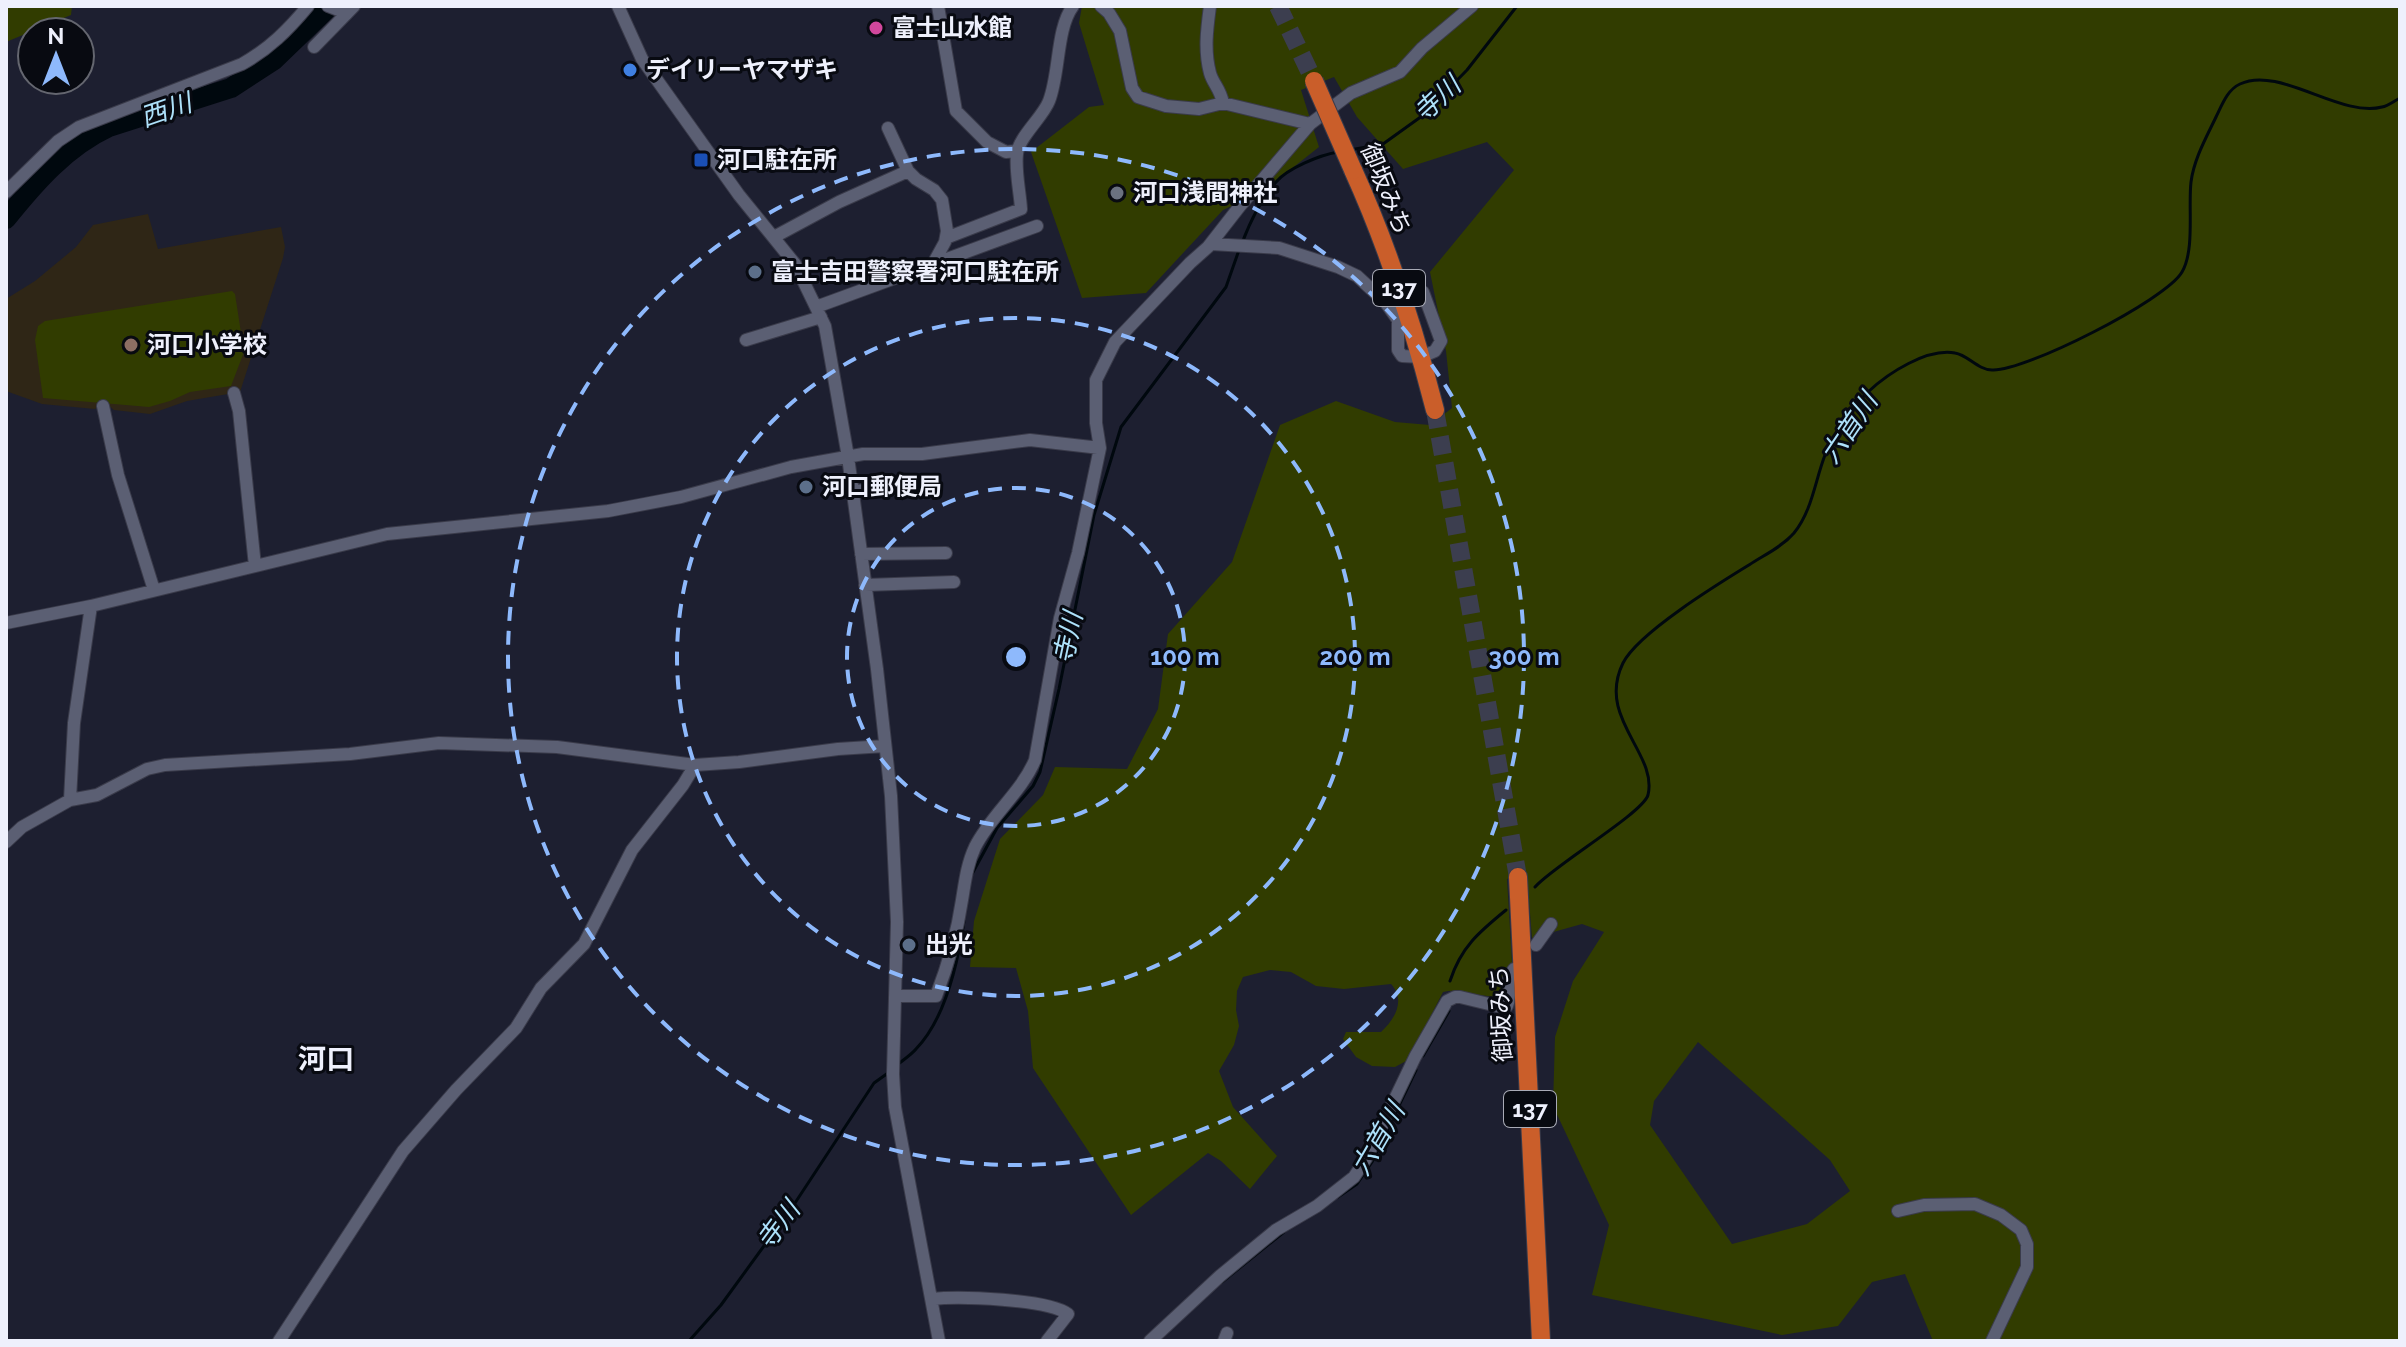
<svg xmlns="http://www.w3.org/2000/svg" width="2406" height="1347" font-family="Raleway,'Noto Sans JP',sans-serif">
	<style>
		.education { fill: #2f2616 }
		.green { fill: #313c00; fill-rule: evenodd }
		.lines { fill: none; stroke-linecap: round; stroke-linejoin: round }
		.stream { stroke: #00080e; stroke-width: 3 }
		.river { stroke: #00080e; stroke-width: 20 }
		.highway-tunnel { stroke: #3c3e4f; stroke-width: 18; stroke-dasharray: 18 9; stroke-linecap: butt }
		.minor-casing { stroke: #3a3b4a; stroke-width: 14 }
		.highway-casing { stroke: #3a3b4a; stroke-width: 20 }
		.minor { stroke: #5b5f73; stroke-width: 12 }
		.highway { stroke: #ca5e2a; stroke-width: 18 }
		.highway-bridge-casing { stroke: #3a3b4a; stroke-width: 20; stroke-linecap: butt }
		.highway-bridge { stroke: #ca5e2a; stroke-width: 18 }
		.ring { fill: none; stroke: #8eb9fc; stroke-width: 4; stroke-dasharray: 14 10 }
		.hotel-dot { fill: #d1479c; stroke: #080a11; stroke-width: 3 }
		.shop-dot { fill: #3f7fe0; stroke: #080a11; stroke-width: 3 }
		.transit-dot { fill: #1a4fb4; stroke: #080a11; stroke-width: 3 }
		.worship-dot { fill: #6b7280; stroke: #080a11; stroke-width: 3 }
		.service-dot { fill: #5c6f8a; stroke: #080a11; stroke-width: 3 }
		.education-dot { fill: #8d6e63; stroke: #080a11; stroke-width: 3 }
		.labels { text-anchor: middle; stroke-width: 6; stroke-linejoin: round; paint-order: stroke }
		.shield { fill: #080a11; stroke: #a9abb6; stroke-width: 2 }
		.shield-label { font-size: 22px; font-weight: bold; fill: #eef0fc }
		.poi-label { font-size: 24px; font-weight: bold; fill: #eef0fc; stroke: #080a11; text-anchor: start }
		.street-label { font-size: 24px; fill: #eef0fc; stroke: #080a11 }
		.water-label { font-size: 26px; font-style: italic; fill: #ade1fa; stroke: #080a11 }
		.quarter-label { font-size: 28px; font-weight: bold; fill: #eef0fc; stroke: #080a11 }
		.centre { fill: #8eb9fc; stroke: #080a11; stroke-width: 4 }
		.ring-label { font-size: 24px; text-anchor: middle; font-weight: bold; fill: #8eb9fc; stroke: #080a11; stroke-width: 6; stroke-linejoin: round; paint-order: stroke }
	</style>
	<rect width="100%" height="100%" fill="#1d1f30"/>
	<path class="education" d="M148,214l10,35 123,-22 4,20 -2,11 -43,134 -53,9 -37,13 -36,-4 -6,-5 -10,1 -3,3 -53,-5 -36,-13v-92l29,-18 29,-24 12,-10 17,-22z"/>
	<path class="green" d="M6,6h66l-1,9 -65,27z
		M1082,6h1318v1335h-467l-28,-67 -33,8 -34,44 -56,9 -190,-40 17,-70 -56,-119 2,-69 18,-56 31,-49 -22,-8 -50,14 -5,-62 -20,3 5,84 -9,14 -2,19c-20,3 -38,-9 -58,-4l-35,68 -13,7 -23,-1 -16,-9 -13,-18 3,-7h35c14,-13 25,-32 10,-48l-47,5 -28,-3 -25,-14 -21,-2 -27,7 -6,14 -1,19 3,16 -5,19 -15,26 14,36 44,49 -27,33 -29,-28 -13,-8 -77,62 -98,-147 -5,-57 -12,-43 -46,-1 4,-46 26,-82 43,-44 12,-28 72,2 31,-60 10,-75 64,-72 48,-137 56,-24 59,21 35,3 22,-17 -6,-57 -16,-79 84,-102 -27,-28 -84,27 -46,-52 -23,-40 -33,13 18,57 -57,45 -39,18 -77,83 -64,5 -51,-146 58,-45 15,-2 -25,-82zM1698,1042l132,118 20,31 -43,33 -75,20 -82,-119 4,-24z
		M232,291l3,3 9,58 -13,34 -41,6 -20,9 -21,6 -106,-9 -8,-58 3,-14 7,-5z"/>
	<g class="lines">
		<path class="stream" d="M1350,150l33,-6 39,-28 45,-46 50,-64
			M1242,243c8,-21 19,-44 34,-61 12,-14 44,-27 62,-30
			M972,874l25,-46 36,-42 7,-14 19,-83 35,-174 27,-88 105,-140 13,-37
			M1535,887c18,-21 108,-74 113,-92 10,-42 -52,-77 -25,-132 15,-30 95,-79 126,-98 15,-10 33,-18 45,-32 18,-22 21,-52 31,-78 9,-21 26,-47 43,-63 20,-19 59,-44 87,-39 13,2 23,17 37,17 32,2 174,-70 190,-98 13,-22 6,-65 9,-90 3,-23 15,-44 25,-65 6,-12 11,-27 24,-33 39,-19 100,34 142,23 6,-1 12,-6 18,-9
			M1450,981c11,-34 29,-49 56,-71
			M1423,1056l26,-45
			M897,1065c6,-5 14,-10 19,-16 30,-31 42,-87 48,-128
			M1338,1197l19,-13 15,-22 44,-92
			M1222,1282l62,-50
			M689,1341l32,-36 72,-99 81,-123 14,-10"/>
		<path class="river" d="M6,219c29,-36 60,-72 103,-92l122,-39 43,-28 56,-54"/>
		<path class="highway-tunnel" d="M1278,6l36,75
			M1435,410l83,467"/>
		<g class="minor-casing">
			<path id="minor" d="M328,6l18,7
				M618,6l24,53 97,136 56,69 30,62 23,131 29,212 14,127 6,126 -4,152 2,33 44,234
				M938,6l18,105 31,31 19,10 11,-1
				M1101,6l8,7 11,18 12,57 6,9 28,9 33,3 24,-6
				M1210,6c-3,23 -6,44 0,67 3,11 10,15 13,30l87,21
				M314,47l40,-41
				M888,128l20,43 8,8 18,11 8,10 5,31 -2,11 -12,22
				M6,192l52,-51 21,-14 163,-63c27,-15 46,-34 66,-58
				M774,237l65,-35 69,-31
				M946,238l75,-29c-1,-17 -6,-38 -4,-55 1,-16 26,-37 32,-53 11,-28 7,-72 24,-95
				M1211,244l68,4 59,19 19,9 29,27 12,17v30l4,6 19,1 14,-6 6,-10 -18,-49
				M816,307l221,-81
				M746,340l75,-23
				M234,393l5,18 16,155
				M103,406l15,69 36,115
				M852,491l80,-4
				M861,554l85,-1
				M865,585l89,-3
				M6,623l85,-17 296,-72 221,-23 73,-14 110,-30 72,-13h59l108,-14 70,8
				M70,800l4,-77 17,-117
				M6,842l16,-15 48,-27 27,-5 50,-26 18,-4 185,-11 89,-11 118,4 138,18 44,-3 99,-13 47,-3
				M1536,945l15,-21
				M895,996h41c12,-31 21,-62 26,-96 3,-18 5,-36 13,-53 16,-32 46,-54 60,-87l25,-142 18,-65 22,-105 -4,-25v-43l19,-38 75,-79 18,-16 32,-41 70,-82 41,-31 49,-21 22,-24 50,-42
				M1898,1211l26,-6 51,-1 26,11 20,15 6,14v23l-35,74
				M932,1299c27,-3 116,0 136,15l-21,27
				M279,1341l124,-190 53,-61 60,-62 25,-40 43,-44 48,-94 51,-65 12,-20
				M1150,1341l70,-65 56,-46 41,-24 37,-29 13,-20 48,-100 32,-56 8,-4h5l37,9h10c6,-14 -5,-22 7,-37
				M1224,1341l3,-8"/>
		</g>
		<g class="highway-casing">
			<path id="highway" d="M1353,170c35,77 61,158 82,240
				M1518,877l23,464"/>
		</g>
		<use href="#minor" class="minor"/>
		<use href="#highway" class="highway"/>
		<g class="highway-bridge-casing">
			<path id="highway-bridge" d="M1314,81l39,89"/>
		</g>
		<use href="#highway-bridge" class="highway-bridge"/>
	</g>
	<g class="ring">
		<circle cx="1016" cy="657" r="169"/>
		<circle cx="1016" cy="657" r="339"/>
		<circle cx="1016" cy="657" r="508"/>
	</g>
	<circle class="hotel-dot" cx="876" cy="28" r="8"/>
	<circle class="shop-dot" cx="630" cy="70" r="8"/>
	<rect class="transit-dot" x="693" y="152" width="16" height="16" rx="4"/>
	<circle class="worship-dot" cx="1117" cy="193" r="8"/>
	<g class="service-dot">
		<circle cx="755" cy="272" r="8"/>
		<circle cx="806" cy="487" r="8"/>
		<circle cx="909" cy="945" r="8"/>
	</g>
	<circle class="education-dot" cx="131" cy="345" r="8"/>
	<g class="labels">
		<g class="shield">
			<rect x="1373" y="270" width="52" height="36" rx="6"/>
			<rect x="1504" y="1091" width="52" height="36" rx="6"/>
		</g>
		<g class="shield-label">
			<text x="1399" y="296">137</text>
			<text x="1530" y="1117">137</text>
		</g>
		<g class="poi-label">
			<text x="892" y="36">富士山水館</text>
			<text x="646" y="78">デイリーヤマザキ</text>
			<text x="717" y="168">河口駐在所</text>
			<text x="1133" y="201">河口浅間神社</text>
			<text x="771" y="280">富士吉田警察署河口駐在所</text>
			<text x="147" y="353">河口小学校</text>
			<text x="822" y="495">河口郵便局</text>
			<text x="925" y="953">出光</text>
		</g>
		<g class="street-label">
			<text transform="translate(1386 189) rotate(68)" y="8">御坂みち</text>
			<text transform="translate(1501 1014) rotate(-93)" y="8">御坂みち</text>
		</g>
		<g class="water-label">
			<text transform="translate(1437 99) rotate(-43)" y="9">寺川</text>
			<text transform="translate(166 110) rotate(-19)" y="9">西川</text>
			<text transform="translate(1849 428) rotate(-56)" y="9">六首川</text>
			<text transform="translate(1068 638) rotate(-78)" y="9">寺川</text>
			<text transform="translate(1378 1139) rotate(-60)" y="9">六首川</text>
			<text transform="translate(778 1225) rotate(-53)" y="9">寺川</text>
		</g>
		<g class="quarter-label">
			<text x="326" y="1069">河口</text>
		</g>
	</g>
	<circle cx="1016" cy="657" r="12" class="centre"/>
	<g class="ring-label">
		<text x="1185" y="665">100 m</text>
		<text x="1355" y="665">200 m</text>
		<text x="1524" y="665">300 m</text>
	</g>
	<rect width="2406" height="1347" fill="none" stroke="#eef0fc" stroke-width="16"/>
	<g transform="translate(56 56)"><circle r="38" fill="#080a11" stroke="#64666f" stroke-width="2"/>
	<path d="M0-6L14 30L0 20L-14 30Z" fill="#8eb9fc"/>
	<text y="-12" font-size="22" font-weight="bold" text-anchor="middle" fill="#eef0fc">N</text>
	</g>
</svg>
